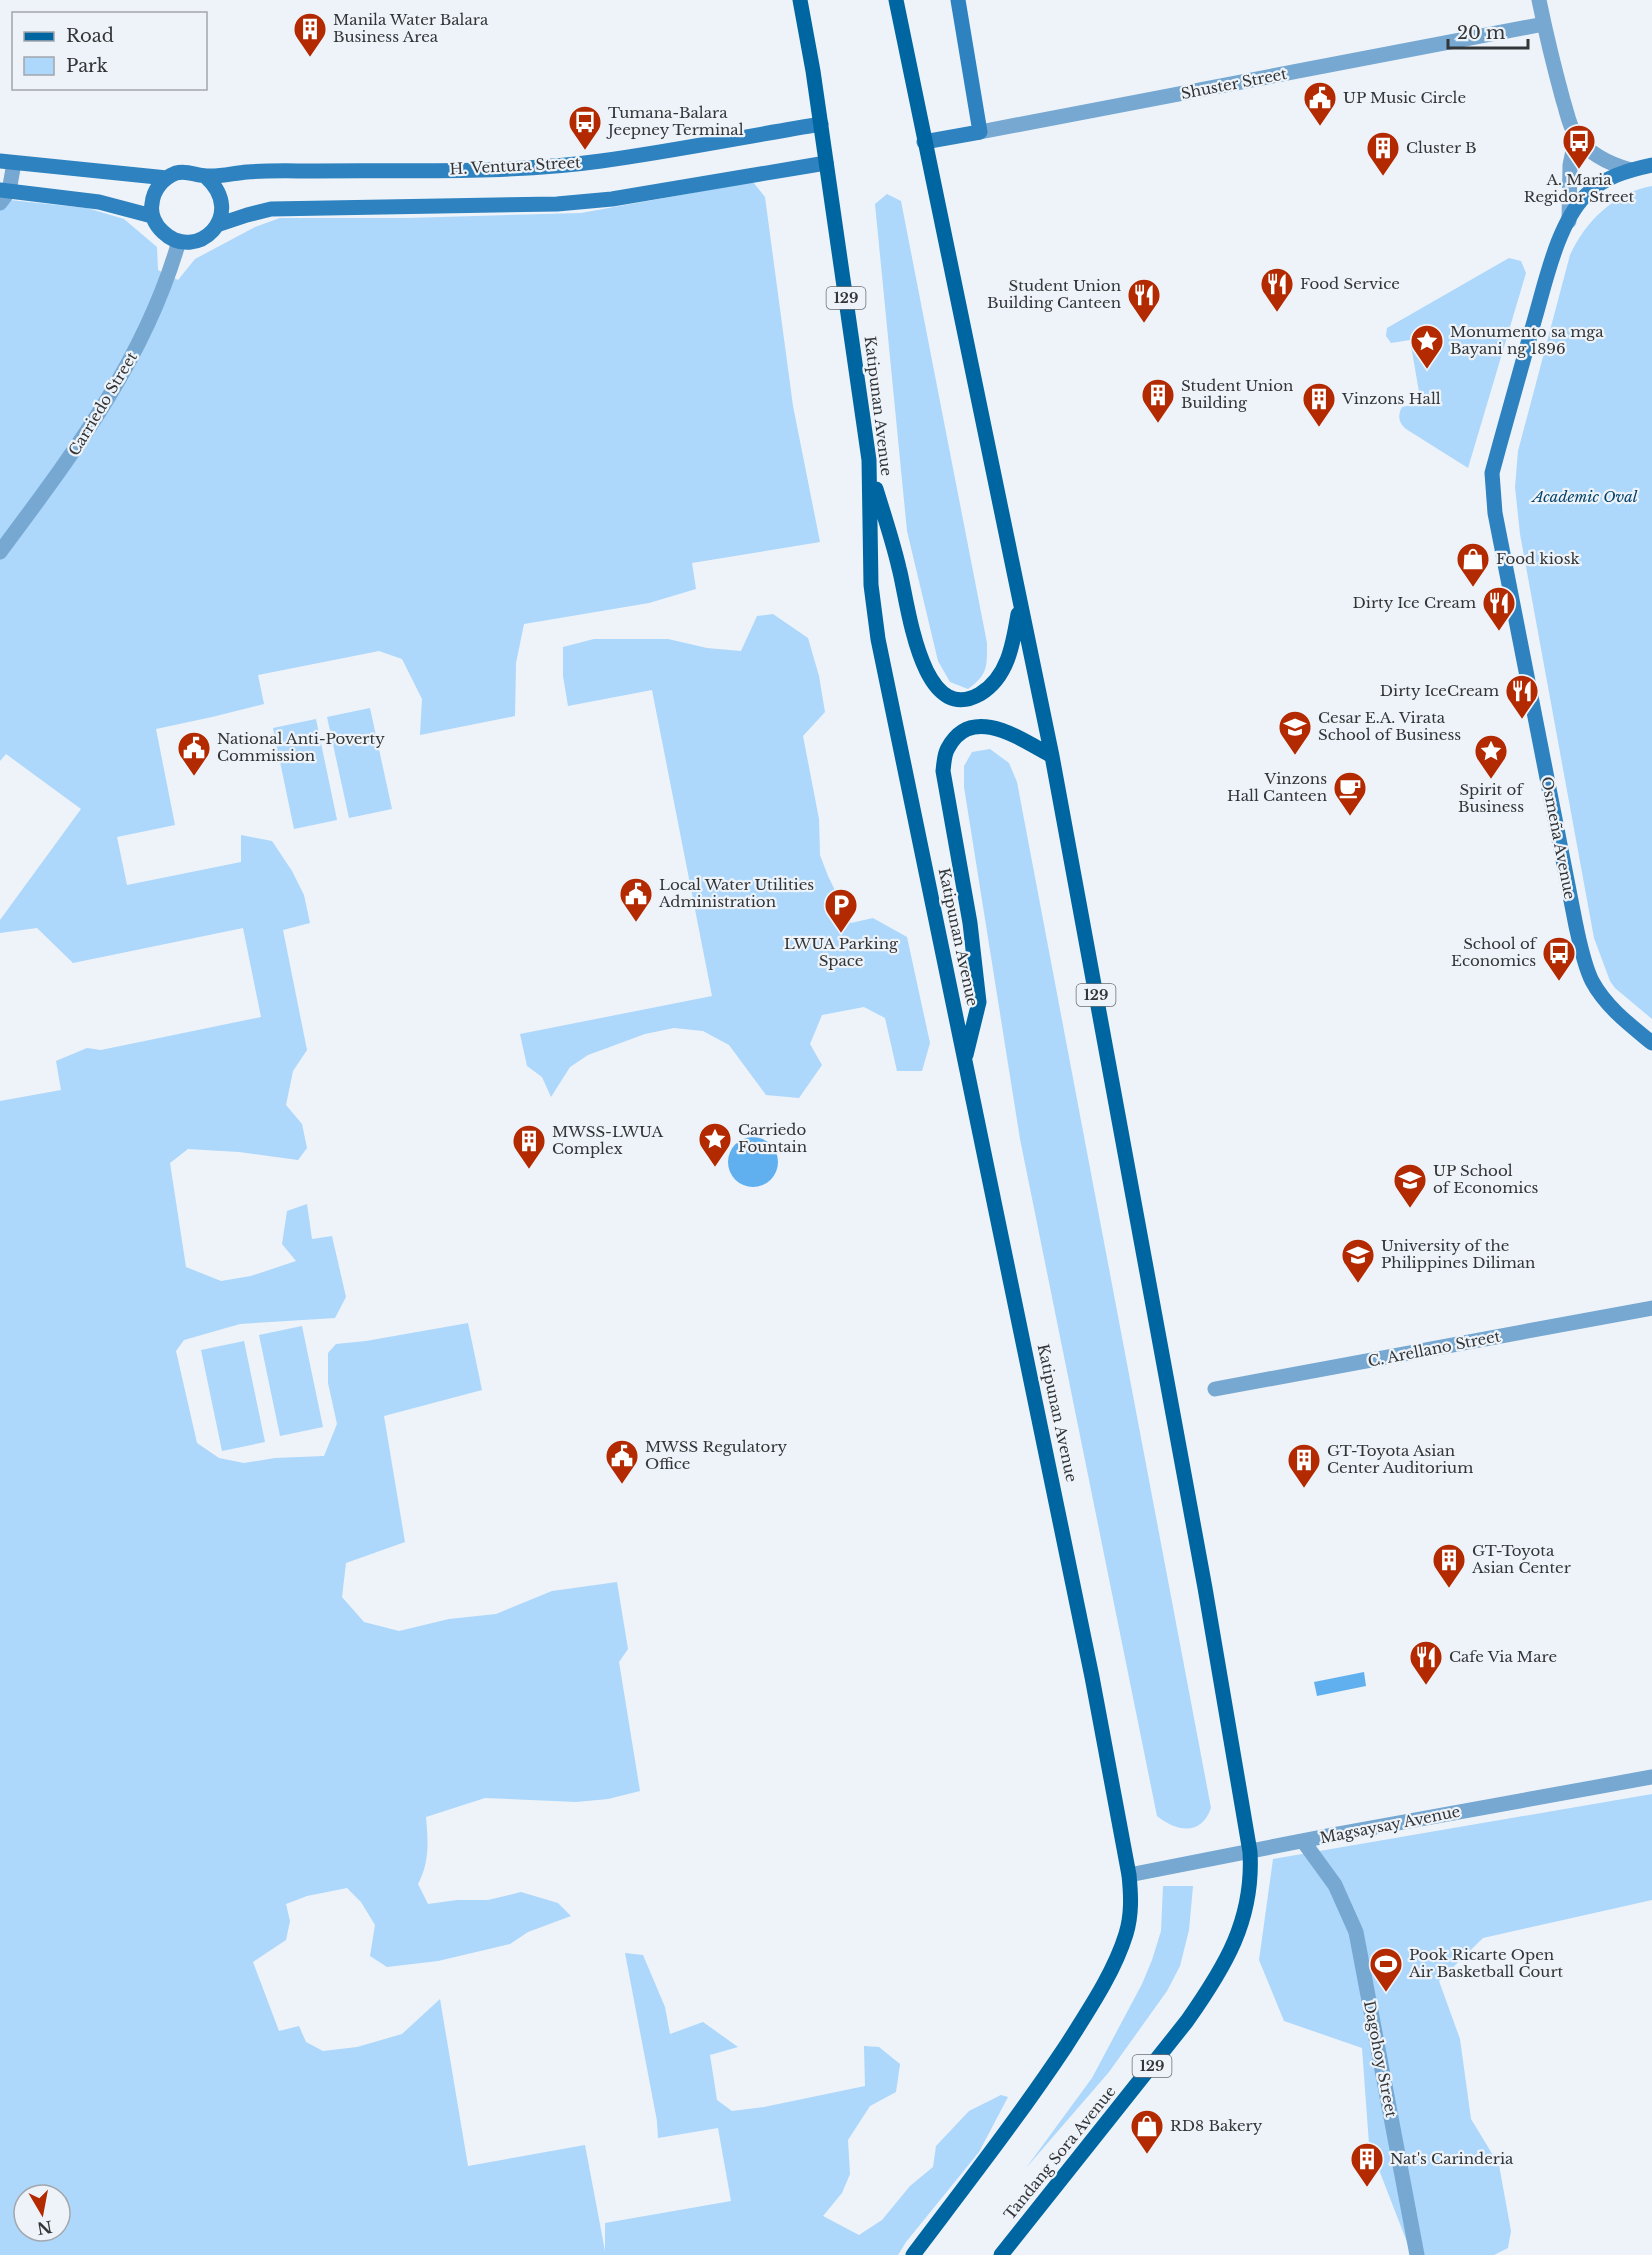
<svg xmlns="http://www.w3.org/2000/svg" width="1652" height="2255" font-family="'Libre Baskerville',serif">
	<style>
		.green { fill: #add7fb; fill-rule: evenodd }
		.water { fill: #60b0f0 }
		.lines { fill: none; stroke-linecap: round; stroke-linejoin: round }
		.street { stroke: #76a8d2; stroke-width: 15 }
		.secondary { stroke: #2e82c0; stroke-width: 15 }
		.primary { stroke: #0066a1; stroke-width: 15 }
		.labels { text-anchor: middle; stroke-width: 4.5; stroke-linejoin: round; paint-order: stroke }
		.shield { fill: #edf3f9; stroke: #6b6f72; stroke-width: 1.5 }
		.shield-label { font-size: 14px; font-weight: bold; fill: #333638 }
		.poi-label { font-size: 15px; fill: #333638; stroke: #edf3f9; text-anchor: start }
		.street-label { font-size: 15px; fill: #333638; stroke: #edf3f9 }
		.park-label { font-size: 15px; font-style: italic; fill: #02436c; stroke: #edf3f9 }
	</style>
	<rect width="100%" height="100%" fill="#edf3f9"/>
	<path class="green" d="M753,182l12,15 28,209 27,136 -128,21 4,26 -47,14 -125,21 -8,39 -1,53 -95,19 2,-36 -20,-40 -23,-8 -121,24 6,29 -52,13 -56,12 19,96 -58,12 10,48 114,-23v-27l31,6 20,30 12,24 6,28 -27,7 24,120 -14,21 -7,34 16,19 5,24 -9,12 -59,-8 -51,-3 -18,14 16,104 35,14 30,-5 45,-15 -14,-17 5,-33 20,-7 5,35 20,-3 14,61 -11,21 -95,6 -56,16 -8,11 21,92 22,15 25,5 31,-5 49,-2 13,-32 -9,-41v-30l8,-9 30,-3 102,-18 14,67 -98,26 21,126 -59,21 -4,34 22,25 35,9 50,-12 47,-5 56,-23 65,-9 11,67 -9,13 21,129 -32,8 -32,3 -91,-4 -59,19c2,24 4,44 -8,67l10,20 29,-4h31l33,-8 37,11 13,13 -43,16 -18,12 -72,17 -51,6 -17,-11 5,-31 -14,-23 -14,-14 -40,8 -21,8 4,17 -4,19 -33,22 26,69 20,-5 7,16 17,9 34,-4 45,-13 38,-35 28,167 117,-21 20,106v-28l126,-22 -13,-73 -60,10 -1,-17 -32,-168 18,2 22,52 5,27 33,-12 35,25 -28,8 7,45 15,11 32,-4 101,-21 -1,-40 15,1 21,17 -4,28 -26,14 -22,34 2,34 -8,19 -19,23 36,19 23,-15 28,-34 23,-19 3,-21 33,-35 32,-16 7,2 -29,55 -73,90 -8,13h-898v-1154l61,-11 -5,-29 31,-13 14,2 160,-33 -18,-89 -170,35 -36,-35 -37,5v-13l81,-111 -75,-55 -6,7v-562l87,9 37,11 33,28 1,23 20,10 17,-21 60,-32 25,-9h127l174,-5zM24,2195h36v36h-36z
		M1652,186v833l-37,-31 -5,-7 -16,-43 -74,-404 -5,-47 3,-36 52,-196c16,-34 44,-62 82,-69z
		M887,194l14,7 86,442c0,24 1,31 -19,46l-18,-7 -12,-21 -31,-130 -32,-327z
		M1509,258l12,3 5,12 -58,195 -62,-39c-7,-6 -9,-13 -4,-22l19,-4 -11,-63 -19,3 -5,-7 1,-8z
		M773,614l35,24 11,38 6,36 -22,24 16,83 1,36 8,21 23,47 22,-5 34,19 23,106 -8,28h-25l-12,-53 -21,-11 -42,8 -12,29 12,21 -23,33 -33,-3 -37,-50 -26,-14 -29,-3 -29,6 -57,21 -18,12 -19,30 -9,-20 -15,-11 -7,-32 192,-38 -60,-306 -84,16 -5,-30v-29l31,-8h74l39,9 34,3 16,-35z
		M370,708l22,101 -43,9 -22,-101z
		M316,719l21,101 -43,9 -21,-101z
		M990,749l19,14 8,19 194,1026c-10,28 -34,24 -54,8l-137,-677 -56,-352v-21l8,-14z
		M302,1326l21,101 -43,9 -21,-101z
		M244,1341l21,101 -43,9 -21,-101z
		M1652,1794v106l-169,38 -44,43 21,58 11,80 28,46 12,66 -3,17 -14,7h-82l-43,-111 -7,-96 -78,-27 -25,-61 14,-101z
		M1163,1886h30l-4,44 -9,36 -13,25 -58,81 -83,96 66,-90 50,-94 10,-24 9,-29z"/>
	<path class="water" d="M728 1162a25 25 0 1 1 50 0a25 25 0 1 1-50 0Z
		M1364,1672l2,14 -49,10 -3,-14z"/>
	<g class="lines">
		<path class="street" d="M1539,0c7,34 15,67 24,100 4,12 6,26 13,36 13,18 33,28 55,34
			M980,132l564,-108
			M0,203l9,-12 5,-28
			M1569,221l1,-56 6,-29
			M0,552c72,-97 145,-192 179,-311
			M1215,1389l437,-81
			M1303,1841l32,44 21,47 61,323
			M1129,1875l203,-40 320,-58"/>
		<path class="secondary" d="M924,142l56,-10 -22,-132
			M0,161l167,17
			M1652,165c-24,5 -48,12 -66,30 -28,28 -40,85 -51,123 -14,51 -29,103 -43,155l3,40 81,413c4,18 8,39 16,55 14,26 38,44 60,62
			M206,177c42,38 -10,87 -43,55 -8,-7 -13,-18 -11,-28 1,-14 11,-26 24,-31 12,-3 20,3 31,3 13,1 27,-3 40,-4 23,-2 46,-1 68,-1 95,-1 192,3 286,-10 73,-10 147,-25 220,-37
			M0,190l99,12 53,14
			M217,225l30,-10 24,-6 286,-5 55,-5 214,-36"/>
		<path class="primary" d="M800,0l13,71 56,389 2,125 7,54 214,1038 37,198c2,20 3,39 -3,59 -12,39 -38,77 -60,112 -48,72 -101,140 -153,209
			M896,0l156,756 153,832 45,264c4,68 -25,115 -63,169l-186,234
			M876,489c8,26 17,53 23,79 9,33 21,160 81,126 28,-17 33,-50 38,-80
			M966,1055l13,-53 -9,-79 -27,-152c1,-7 1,-17 5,-23 24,-45 74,-8 104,8"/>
	</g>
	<defs>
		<g id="building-pin" transform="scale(1.725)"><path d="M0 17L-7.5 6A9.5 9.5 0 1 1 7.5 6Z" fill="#b32900" stroke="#edf3f9"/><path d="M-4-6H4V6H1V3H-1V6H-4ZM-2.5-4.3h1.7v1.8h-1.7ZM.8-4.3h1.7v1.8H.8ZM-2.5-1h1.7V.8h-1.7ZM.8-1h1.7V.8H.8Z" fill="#fff"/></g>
		<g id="civic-pin" transform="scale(1.725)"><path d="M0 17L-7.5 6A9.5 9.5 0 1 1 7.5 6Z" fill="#b32900" stroke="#edf3f9"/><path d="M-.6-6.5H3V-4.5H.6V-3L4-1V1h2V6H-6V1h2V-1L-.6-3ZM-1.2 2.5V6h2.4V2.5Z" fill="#fff"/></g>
		<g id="bus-pin" transform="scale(1.725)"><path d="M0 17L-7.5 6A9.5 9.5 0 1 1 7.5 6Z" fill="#b32900" stroke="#edf3f9"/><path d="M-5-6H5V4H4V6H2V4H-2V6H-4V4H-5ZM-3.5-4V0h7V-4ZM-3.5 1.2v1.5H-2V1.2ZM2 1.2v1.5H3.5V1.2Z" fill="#fff"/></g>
		<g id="restaurant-pin" transform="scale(1.725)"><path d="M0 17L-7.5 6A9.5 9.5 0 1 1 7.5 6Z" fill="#b32900" stroke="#edf3f9"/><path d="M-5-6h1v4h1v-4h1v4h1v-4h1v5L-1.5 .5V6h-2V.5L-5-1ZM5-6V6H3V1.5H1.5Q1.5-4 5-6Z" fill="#fff"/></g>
		<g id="sight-pin" transform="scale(1.725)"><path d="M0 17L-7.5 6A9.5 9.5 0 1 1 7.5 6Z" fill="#b32900" stroke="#edf3f9"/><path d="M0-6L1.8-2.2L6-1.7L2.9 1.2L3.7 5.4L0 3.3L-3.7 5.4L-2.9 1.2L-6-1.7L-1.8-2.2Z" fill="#fff"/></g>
		<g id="shop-pin" transform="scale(1.725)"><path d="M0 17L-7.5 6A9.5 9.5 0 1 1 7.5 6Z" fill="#b32900" stroke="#edf3f9"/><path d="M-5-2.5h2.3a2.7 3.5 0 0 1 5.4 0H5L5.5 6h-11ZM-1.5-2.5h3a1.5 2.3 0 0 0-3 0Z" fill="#fff"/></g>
		<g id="school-pin" transform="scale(1.725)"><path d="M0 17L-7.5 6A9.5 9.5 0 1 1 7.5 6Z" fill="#b32900" stroke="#edf3f9"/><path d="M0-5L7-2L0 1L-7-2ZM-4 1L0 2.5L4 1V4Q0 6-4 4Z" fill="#fff"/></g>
		<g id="cafe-pin" transform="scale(1.725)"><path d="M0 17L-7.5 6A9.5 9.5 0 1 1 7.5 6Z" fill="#b32900" stroke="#edf3f9"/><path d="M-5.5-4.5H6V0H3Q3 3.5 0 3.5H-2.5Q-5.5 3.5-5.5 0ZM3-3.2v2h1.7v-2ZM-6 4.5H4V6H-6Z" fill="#fff"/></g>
		<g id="parking-pin" transform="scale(1.725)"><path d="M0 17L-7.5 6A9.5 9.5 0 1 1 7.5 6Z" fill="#b32900" stroke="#edf3f9"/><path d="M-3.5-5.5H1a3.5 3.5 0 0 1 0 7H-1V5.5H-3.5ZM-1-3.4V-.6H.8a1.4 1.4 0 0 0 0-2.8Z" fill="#fff"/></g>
		<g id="university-pin" transform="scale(1.725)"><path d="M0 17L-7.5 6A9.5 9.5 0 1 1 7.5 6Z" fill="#b32900" stroke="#edf3f9"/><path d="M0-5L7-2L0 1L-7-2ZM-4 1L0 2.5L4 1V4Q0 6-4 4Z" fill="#fff"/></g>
		<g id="stadium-pin" transform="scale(1.725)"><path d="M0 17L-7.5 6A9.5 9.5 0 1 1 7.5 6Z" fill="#b32900" stroke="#edf3f9"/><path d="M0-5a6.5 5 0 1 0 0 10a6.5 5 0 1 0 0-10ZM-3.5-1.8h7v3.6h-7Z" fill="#fff"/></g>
	</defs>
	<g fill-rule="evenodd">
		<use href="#building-pin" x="310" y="29"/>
		<use href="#civic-pin" x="1320" y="98"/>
		<use href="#bus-pin" x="585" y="122"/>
		<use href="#bus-pin" x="1579" y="141"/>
		<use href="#building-pin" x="1383" y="148"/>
		<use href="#restaurant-pin" x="1277" y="284"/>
		<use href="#restaurant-pin" x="1144" y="295"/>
		<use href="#sight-pin" x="1427" y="341"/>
		<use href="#building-pin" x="1158" y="395"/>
		<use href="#building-pin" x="1319" y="399"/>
		<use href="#shop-pin" x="1473" y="559"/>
		<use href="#restaurant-pin" x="1499" y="603"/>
		<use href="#restaurant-pin" x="1522" y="691"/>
		<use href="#school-pin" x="1295" y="727"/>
		<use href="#civic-pin" x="194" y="748"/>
		<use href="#sight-pin" x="1491" y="751"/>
		<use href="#cafe-pin" x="1350" y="788"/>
		<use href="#civic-pin" x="636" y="894"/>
		<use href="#parking-pin" x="841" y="905"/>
		<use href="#bus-pin" x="1559" y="953"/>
		<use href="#sight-pin" x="715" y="1139"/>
		<use href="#building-pin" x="529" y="1141"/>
		<use href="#university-pin" x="1410" y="1180"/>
		<use href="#university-pin" x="1358" y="1255"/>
		<use href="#civic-pin" x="622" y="1456"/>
		<use href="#building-pin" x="1304" y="1460"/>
		<use href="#building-pin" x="1449" y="1560"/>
		<use href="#restaurant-pin" x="1426" y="1657"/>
		<use href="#stadium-pin" x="1386" y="1964"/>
		<use href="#shop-pin" x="1147" y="2126"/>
		<use href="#building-pin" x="1367" y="2159"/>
	</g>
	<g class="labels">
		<g class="shield">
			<rect x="826.5" y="287" width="39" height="22" rx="4.5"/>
			<rect x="1076.5" y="984" width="39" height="22" rx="4.5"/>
			<rect x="1132.5" y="2055" width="39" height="22" rx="4.5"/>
		</g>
		<g class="shield-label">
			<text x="846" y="303">129</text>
			<text x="1096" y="1000">129</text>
			<text x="1152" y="2071">129</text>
		</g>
		<g class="poi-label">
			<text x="333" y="25">Manila Water Balara<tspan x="333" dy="17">Business Area</tspan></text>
			<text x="1343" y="103">UP Music Circle</text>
			<text x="608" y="118">Tumana-Balara<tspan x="608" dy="17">Jeepney Terminal</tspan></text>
			<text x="1406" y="153">Cluster B</text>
			<text x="1579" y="185" text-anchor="middle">A. Maria<tspan x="1579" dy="17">Regidor Street</tspan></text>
			<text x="1300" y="289">Food Service</text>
			<text x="1121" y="291" text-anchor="end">Student Union<tspan x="1121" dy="17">Building Canteen</tspan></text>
			<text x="1450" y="337">Monumento sa mga<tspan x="1450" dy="17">Bayani ng 1896</tspan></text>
			<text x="1181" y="391">Student Union<tspan x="1181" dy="17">Building</tspan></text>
			<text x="1342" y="404">Vinzons Hall</text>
			<text x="1496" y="564">Food kiosk</text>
			<text x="1476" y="608" text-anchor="end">Dirty Ice Cream</text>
			<text x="1499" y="696" text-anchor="end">Dirty IceCream</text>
			<text x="1318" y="723">Cesar E.A. Virata<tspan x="1318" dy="17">School of Business</tspan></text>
			<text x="217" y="744">National Anti-Poverty<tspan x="217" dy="17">Commission</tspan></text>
			<text x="1327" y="784" text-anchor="end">Vinzons<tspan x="1327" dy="17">Hall Canteen</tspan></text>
			<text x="1491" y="795" text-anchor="middle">Spirit of<tspan x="1491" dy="17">Business</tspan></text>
			<text x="659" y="890">Local Water Utilities<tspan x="659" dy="17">Administration</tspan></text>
			<text x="841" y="949" text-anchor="middle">LWUA Parking<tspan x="841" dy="17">Space</tspan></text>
			<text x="1536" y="949" text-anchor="end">School of<tspan x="1536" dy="17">Economics</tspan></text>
			<text x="738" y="1135">Carriedo<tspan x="738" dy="17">Fountain</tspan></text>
			<text x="552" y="1137">MWSS-LWUA<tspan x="552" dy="17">Complex</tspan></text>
			<text x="1433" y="1176">UP School<tspan x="1433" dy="17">of Economics</tspan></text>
			<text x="1381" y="1251">University of the<tspan x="1381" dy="17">Philippines Diliman</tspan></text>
			<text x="645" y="1452">MWSS Regulatory<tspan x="645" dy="17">Office</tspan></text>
			<text x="1327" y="1456">GT-Toyota Asian<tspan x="1327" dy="17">Center Auditorium</tspan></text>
			<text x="1472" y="1556">GT-Toyota<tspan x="1472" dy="17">Asian Center</tspan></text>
			<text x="1449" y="1662">Cafe Via Mare</text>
			<text x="1409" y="1960">Pook Ricarte Open<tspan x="1409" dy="17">Air Basketball Court</tspan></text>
			<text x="1170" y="2131">RD8 Bakery</text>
			<text x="1390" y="2164">Nat's Carinderia</text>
		</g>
		<g class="street-label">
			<text transform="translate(1234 84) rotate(-11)" y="5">Shuster Street</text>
			<text transform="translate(515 166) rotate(-3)" y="5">H. Ventura Street</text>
			<text transform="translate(103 404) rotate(-59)" y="5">Carriedo Street</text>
			<text transform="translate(878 406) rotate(83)" y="5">Katipunan Avenue</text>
			<text transform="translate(1558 838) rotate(79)" y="5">Osmeña Avenue</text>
			<text transform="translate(958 937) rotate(78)" y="5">Katipunan Avenue</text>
			<text transform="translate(1434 1349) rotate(-11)" y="5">C. Arellano Street</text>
			<text transform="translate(1057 1413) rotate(78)" y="5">Katipunan Avenue</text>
			<text transform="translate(1390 1825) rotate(-11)" y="5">Magsaysay Avenue</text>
			<text transform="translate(1380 2059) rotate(79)" y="5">Dagohoy Street</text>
			<text transform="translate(1060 2153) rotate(-51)" y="5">Tandang Sora Avenue</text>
		</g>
		<g class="park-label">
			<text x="1585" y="502">Academic Oval</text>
		</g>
	</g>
	<rect x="12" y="12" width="195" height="78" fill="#edf3f9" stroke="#a3a7ac" stroke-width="1.5"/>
	<rect x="24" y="32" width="30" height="9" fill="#0066a1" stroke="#a3a7ac" stroke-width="1.5"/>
	<text x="66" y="42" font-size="18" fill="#333638">Road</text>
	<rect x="24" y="57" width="30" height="18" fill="#add7fb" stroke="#a3a7ac" stroke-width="1.5"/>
	<text x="66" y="72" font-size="18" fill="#333638">Park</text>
	<g transform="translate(42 2213) rotate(170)"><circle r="28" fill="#edf3f9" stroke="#a3a7ac" stroke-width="1.5"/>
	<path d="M0-4.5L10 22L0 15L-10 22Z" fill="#b32900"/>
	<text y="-9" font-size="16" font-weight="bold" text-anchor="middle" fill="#333638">N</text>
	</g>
	<path d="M1448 39v9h80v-9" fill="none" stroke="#333638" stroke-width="3"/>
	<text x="1457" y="39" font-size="18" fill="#333638" stroke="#edf3f9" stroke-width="4.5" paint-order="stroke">20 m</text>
</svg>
